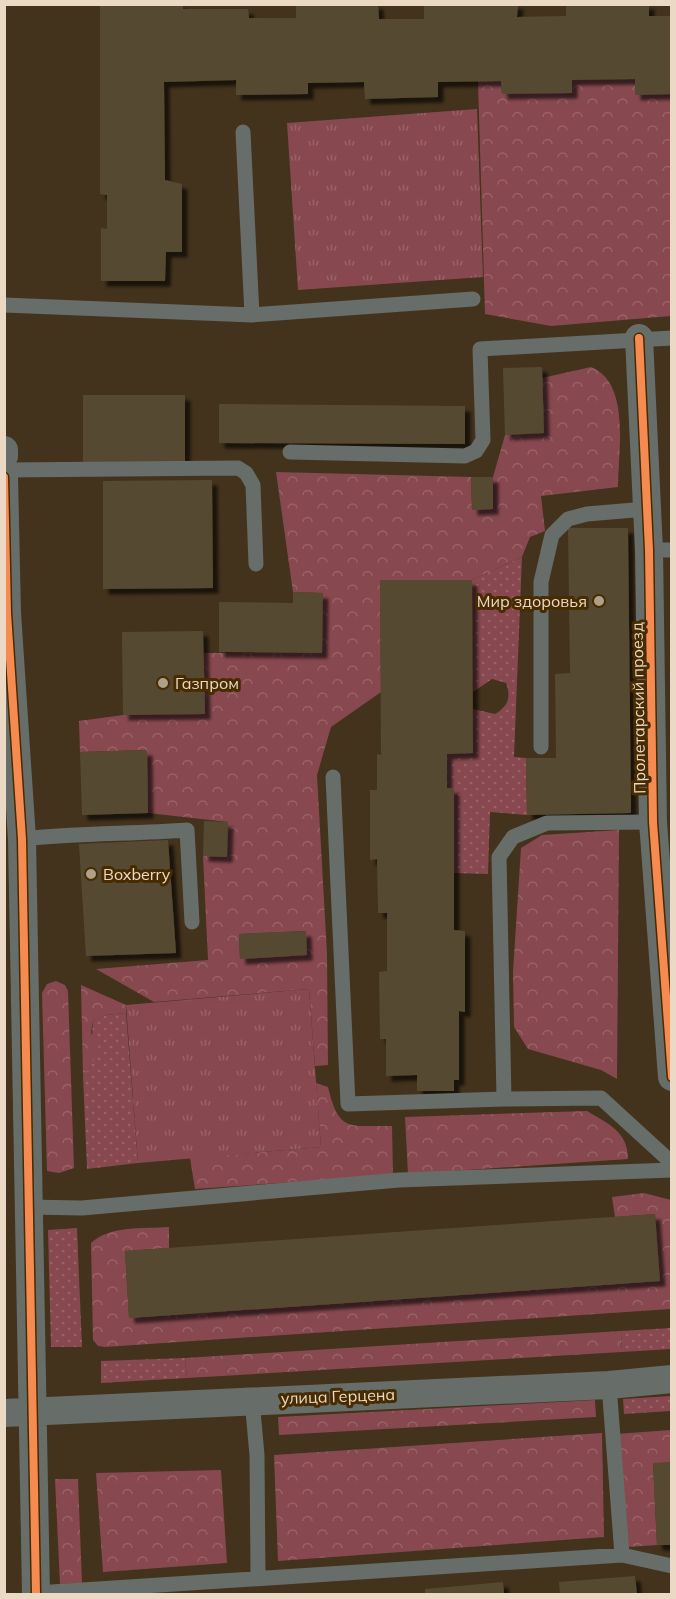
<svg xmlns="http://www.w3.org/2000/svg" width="676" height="1599" font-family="Mulish,sans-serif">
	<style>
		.grass { fill: url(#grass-dots) }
		.forest { fill: url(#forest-crowns); fill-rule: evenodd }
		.park { fill: url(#park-tufts) }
		.building { fill: #574a30; filter: url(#shadow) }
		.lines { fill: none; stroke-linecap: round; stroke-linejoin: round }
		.lane { stroke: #676d68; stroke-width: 15 }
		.street { stroke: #676d68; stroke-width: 28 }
		.cycleway-casing { stroke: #472b01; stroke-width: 11 }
		.cycleway { stroke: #f68b52; stroke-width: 8 }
		.poi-dot { fill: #b09f8a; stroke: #472b01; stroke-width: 2 }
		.labels { text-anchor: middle; stroke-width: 6; stroke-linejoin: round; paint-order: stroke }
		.poi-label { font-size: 16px; fill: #ebd9c5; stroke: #472b01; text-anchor: start }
		.street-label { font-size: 16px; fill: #ebd9c5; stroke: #472b01 }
	</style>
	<defs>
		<pattern id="grass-dots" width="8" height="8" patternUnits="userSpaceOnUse" patternTransform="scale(1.5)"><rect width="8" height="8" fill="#88484f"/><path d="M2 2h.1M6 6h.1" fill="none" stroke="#996267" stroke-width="1.8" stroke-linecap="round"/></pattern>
		<pattern id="forest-crowns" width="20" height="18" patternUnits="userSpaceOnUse" patternTransform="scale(1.5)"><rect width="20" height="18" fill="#88484f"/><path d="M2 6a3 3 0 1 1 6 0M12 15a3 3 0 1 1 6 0" fill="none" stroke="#996267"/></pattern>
		<pattern id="park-tufts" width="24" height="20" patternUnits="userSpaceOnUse" patternTransform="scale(1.5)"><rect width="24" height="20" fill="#88484f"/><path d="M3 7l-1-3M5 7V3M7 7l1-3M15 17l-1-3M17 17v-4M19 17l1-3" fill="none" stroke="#996267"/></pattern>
		<filter id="shadow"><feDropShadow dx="5.5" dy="5.5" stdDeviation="1.5" flood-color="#0009"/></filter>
	</defs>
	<rect width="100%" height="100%" fill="#43321c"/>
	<path class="grass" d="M522,557l-8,200 12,1 1,57 -37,-3 -2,62 -34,-1v-84l-7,-1v-34l26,-1v-44l22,5c14,-8 16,-17 11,-31l-14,-4 -19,13 -1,-112z
		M126,1013l12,150 -51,6 -4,-93 7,-9 3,-46 13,-6z
		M77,1228l5,119h-31l-3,-117z
		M671,1328v21l-49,3 -1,-21z
		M185,1358l2,20 -86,5v-22z
		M671,1396v15l-47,3 -1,-15z"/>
	<path class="forest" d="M635,79v16l36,-1v222l-120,10 -66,-12 -7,-233h23l1,13 70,-1v-13z
		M591,367c40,16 27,85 27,120l-77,9 4,35 -15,6 -8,20 -50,23 -92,1 1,111 -50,35 -14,48 10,179 1,111 -13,1 -6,-77 -155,13 -58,-33 112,-9 -5,-104h24l1,-34 -80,-9 -2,-63 -66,2 -1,-31 44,-6 81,-1v-61h118l1,-60 -30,-1 -17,-120 195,5 1,32h21v-32l12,-42 39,-2 -2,-55zM305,931l2,24 -67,3 -1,-24z
		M619,830l-2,249 -16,-9 -73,-21 -14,-22 -1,-55 8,-124 21,-13z
		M56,981l9,4 3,6 6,177 -15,5 -12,-2 -5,-178 5,-9z
		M81,985l45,20v8l-20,2 -13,6 -2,12 8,15 -9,19 -7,9z
		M316,1083l12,4c11,47 22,38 64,39l1,49 -198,14 -5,-31 131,-11z
		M587,1111c22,13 41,21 41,48l-220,15 -3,-57z
		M644,1193l27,7v109l-566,38 -7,-1 -5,-6 -2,-97c19,-18 53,-14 78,-16v21l-44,3 4,66 531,-37 -5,-66 -40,3 -3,-20z
		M621,1331l1,21 -435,26 -2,-20z
		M595,1400l1,17 -317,18 -1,-18z
		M671,1430v32l-18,2 4,81 -29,2 -12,-113z
		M602,1433l2,104 -326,24 -4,-106z
		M221,1470l6,93 -124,9 -7,-99z
		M55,1479h23l4,104 -22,1z"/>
	<path class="park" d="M477,109l6,168 -185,13 -11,-167z
		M309,989l12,158 -183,16 -12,-158z"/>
	<path class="building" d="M100,4h83v5h65l1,9h47v-13l82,-1 1,15h45v-15h94l-1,13 49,-1v-12h83v12h23v78l-37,1v-16l-63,1v13l-70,1 -1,-13 -63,1v15l-73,2 -1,-17 -56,1v11l-72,1v-15l-72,2 1,98 17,4v68h-16l-1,29h-64v-53l6,1v-34l-7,-1z
		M542,367l2,66 -39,2 -2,-67z
		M83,395h102v67h-102z
		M219,404l246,2v38l-246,-1z
		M471,477h22v32l-21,1z
		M212,480l1,108 -110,1v-108z
		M568,528h60l3,285 -104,2 -1,-57h30l-1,-84 15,-1z
		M380,580h92l1,173 -26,1v34h7v142l11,1v81l-6,-1v69h-5v11h-37v-16l-31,1v-37h-6l-1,-67 8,-1v-58h-9l-1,-54 -7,1v-70h7v-36l4,1z
		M293,592l30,1 -1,60 -103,-1v-50l74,1z
		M203,631l2,83 -82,1 -1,-83z
		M147,750l1,63 -66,2 -2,-63z
		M204,821l24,1 -1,35 -24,-1z
		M168,840l8,113 -90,3 -7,-112z
		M306,931l1,24 -67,4 -1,-25z
		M655,1214l5,67 -531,37 -4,-67z
		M672,1462v83h-15l-4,-82z
		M635,1576l2,18h-77l-1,-12z
		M503,1582l1,12h-79v-5z"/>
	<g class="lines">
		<path class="lane" d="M4,305l248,10 -9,-183
			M252,315l221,-16
			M290,452l175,4 11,-5 7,-11 -3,-91 192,-11
			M4,470l234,-2 8,5 7,12 3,79
			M649,550h23
			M541,747v-165l11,-47 16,-16 19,-5 59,-5
			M333,777l15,327 156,-5
			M653,822l-106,1 -34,14 -14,20 5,242 97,-1 71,65
			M22,839c55,-6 110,-5 165,-9l5,92
			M27,1207l55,1 317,-28 273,-10
			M609,1385l13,170 50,11
			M252,1400l5,55 1,122
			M36,1593l586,-38"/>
		<path class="street" d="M639,338l10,212 4,272 19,255
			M4,450v6
			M4,477l3,136 15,226 14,755
			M4,1413l605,-28 63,-6"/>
		<g class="cycleway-casing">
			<path id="cycleway" d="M639,338l10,212 4,272 19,255
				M4,477l3,136 15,226 14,755"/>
		</g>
		<use href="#cycleway" class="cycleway"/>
	</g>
	<g class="poi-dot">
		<circle cx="599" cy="601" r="6"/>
		<circle cx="163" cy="683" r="6"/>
		<circle cx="91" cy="874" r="6"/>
	</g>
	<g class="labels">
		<g class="poi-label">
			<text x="587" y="607" text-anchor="end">Мир здоровья</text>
			<text x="175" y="689">Газпром</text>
			<text x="103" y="880">Boxberry</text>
		</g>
		<g class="street-label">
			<text transform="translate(638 708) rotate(-91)" y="6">Пролетарский проезд</text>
			<text transform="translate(338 1396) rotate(-2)" y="6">улица Герцена</text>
		</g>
	</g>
	<rect width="676" height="1599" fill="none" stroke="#ebd9c5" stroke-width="12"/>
</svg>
